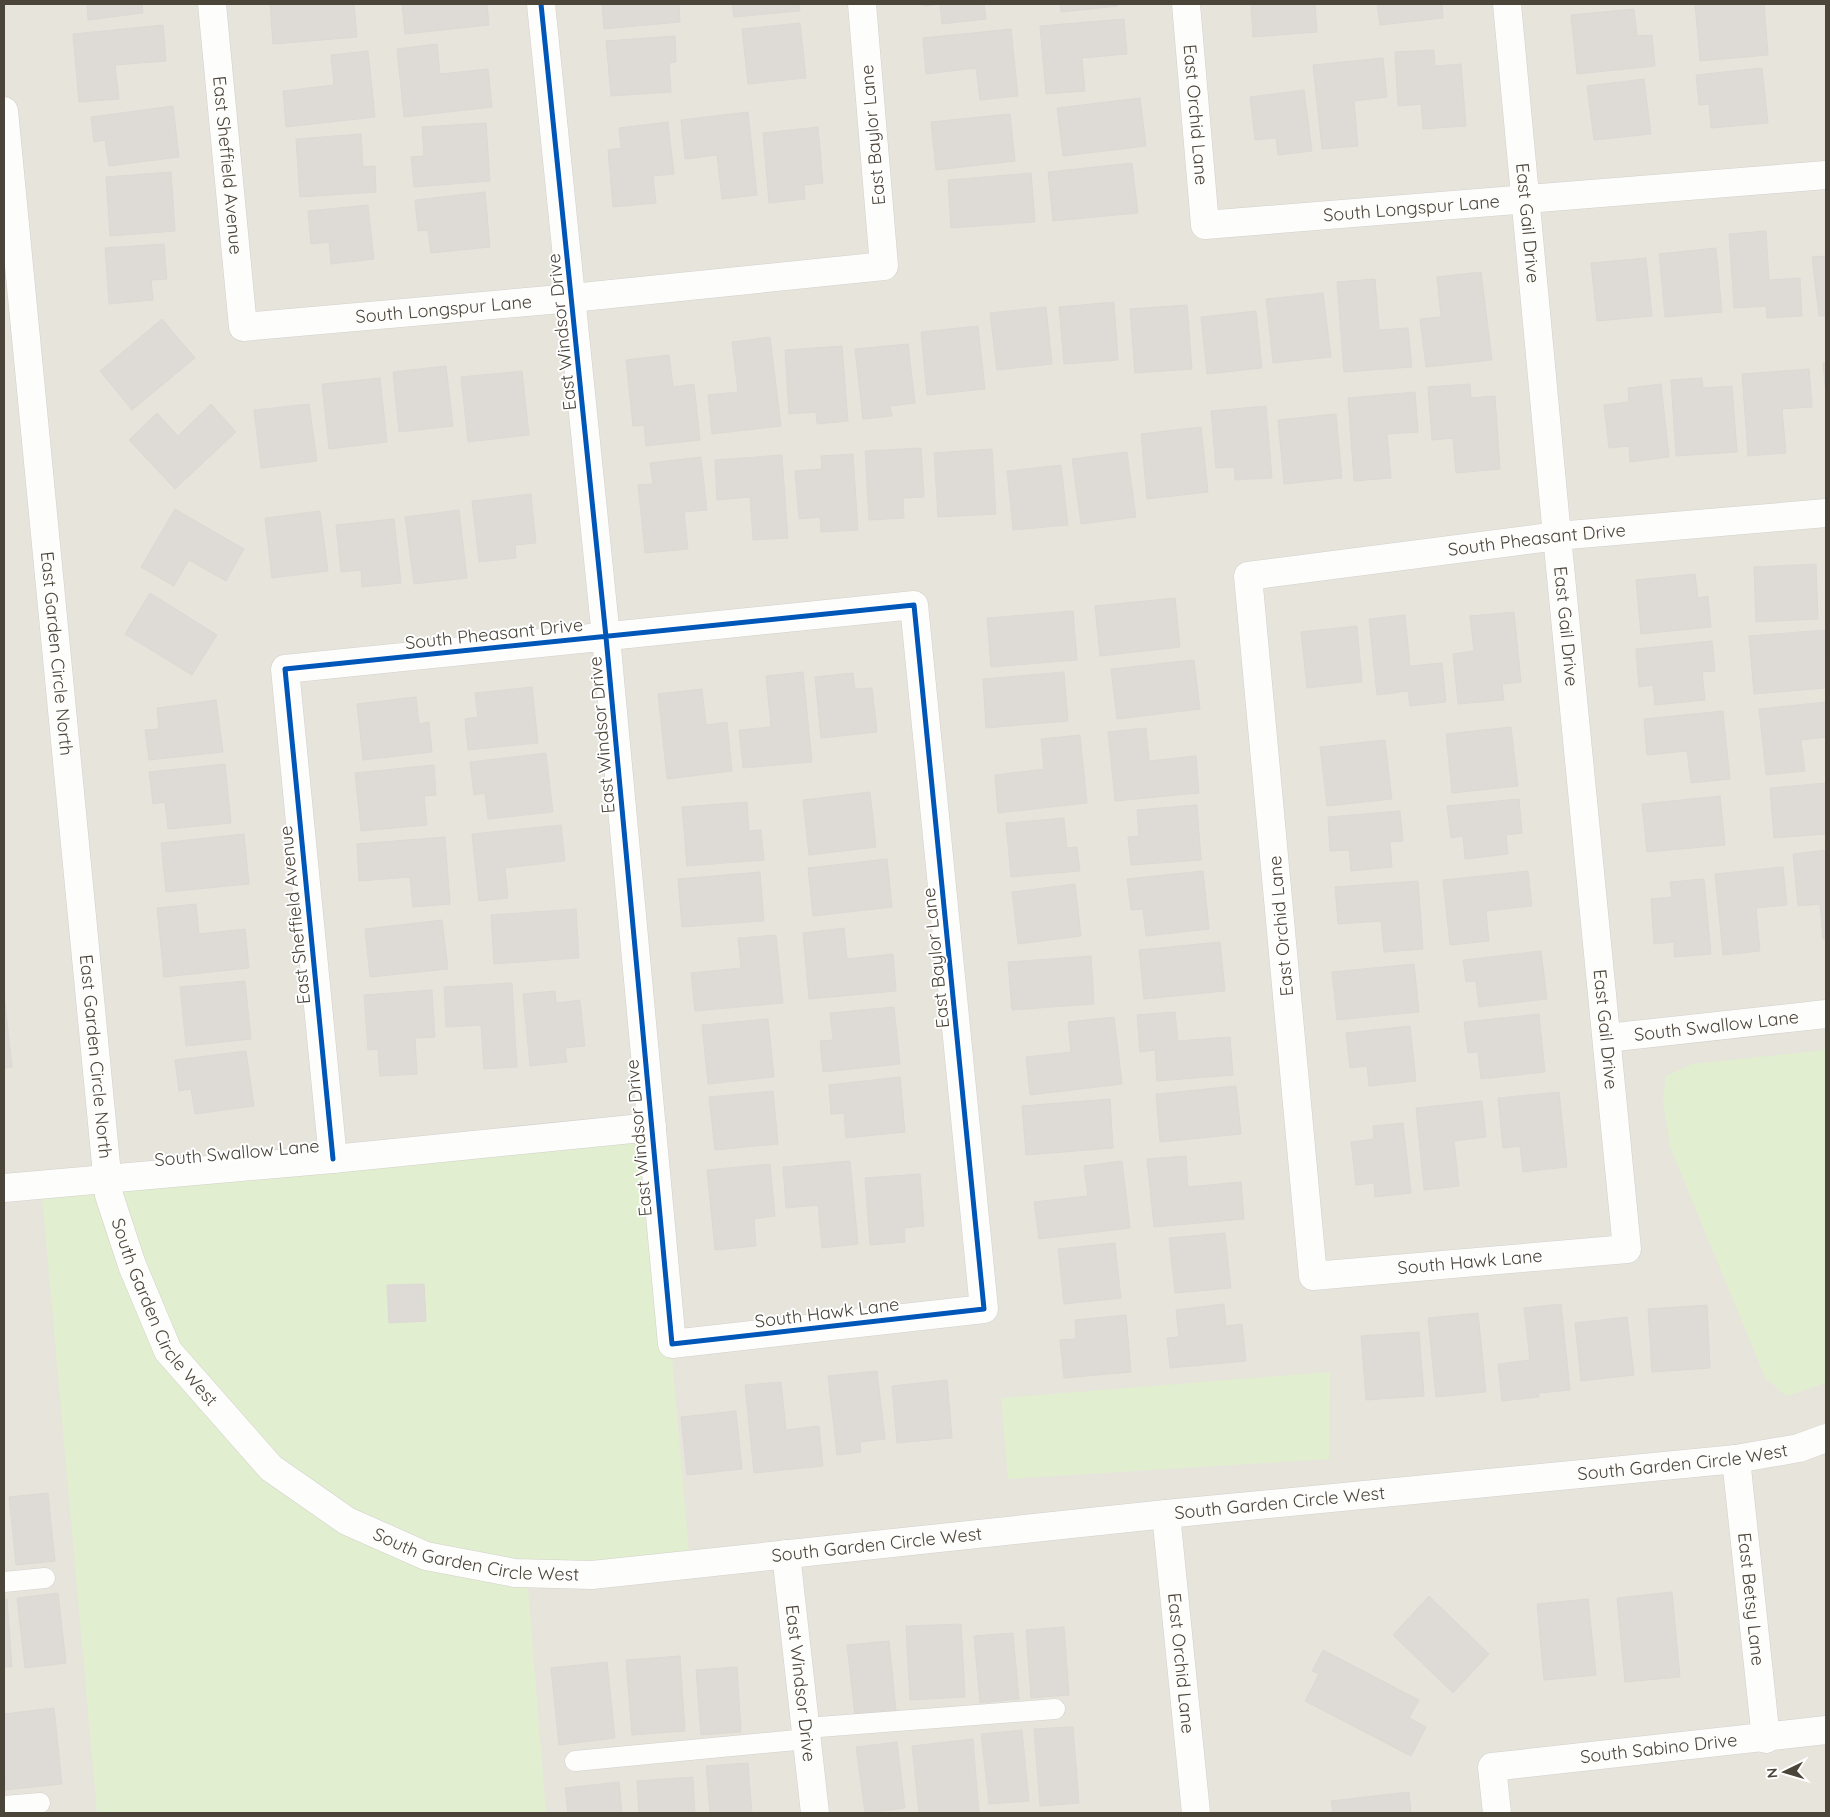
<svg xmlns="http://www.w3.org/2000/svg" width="1830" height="1817" font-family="Quicksand,sans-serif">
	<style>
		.residential { fill: #e7e4dc }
		.green { fill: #e1eecf }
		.building { fill: #dedbd6; stroke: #dcd9d4 }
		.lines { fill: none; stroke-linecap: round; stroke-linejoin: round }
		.lane-casing { stroke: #d2d0cb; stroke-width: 21 }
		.street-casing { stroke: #d2d0cb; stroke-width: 29 }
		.lane { stroke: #fdfdfc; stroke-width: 20 }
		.street { stroke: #fdfdfc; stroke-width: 28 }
		.cycleway-casing { stroke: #fff; stroke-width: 8 }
		.cycleway { stroke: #0057b8; stroke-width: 5 }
		.labels { text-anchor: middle; stroke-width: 4; stroke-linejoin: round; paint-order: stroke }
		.street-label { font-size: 18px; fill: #4b4439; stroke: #fff }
	</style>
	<rect width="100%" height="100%" fill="#f4f2ee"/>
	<path class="residential" d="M4,4h1822v1809h-1822z"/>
	<path class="green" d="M1826,1050v333l-40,13 -21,-19 -95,-230 -7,-47 3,-24 26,-12z
		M652,1127l38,437 -163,10 19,239h-449l-56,-628z
		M1330,1372l-1,87 -321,20 -7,-81z"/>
	<path class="building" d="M87,4h55l1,9 -55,7z
		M270,4h84l3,33 -84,7z
		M402,4h85l2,21 -84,9z
		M602,4h77l1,18 -76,7z
		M732,4h67l1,7 -66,6z
		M924,4h60l2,15 -44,5 -2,-20 -16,2z
		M1060,4h58v2l-57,6z
		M1251,4h64l2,28 -64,5z
		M1377,4h65l1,14 -63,7z
		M1695,4h69l4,51 -68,6z
		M1634,9l3,27 15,-1 3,31 -78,8 -6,-59z
		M1124,19l3,35 -45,4 3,33 -39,3 -6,-68z
		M800,23l6,55 -58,6 -6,-55z
		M163,25l3,36 -51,4 4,34 -40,3 -6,-68z
		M1011,29l7,67 -38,4 -4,-32 -50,6 -3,-36z
		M675,36l1,26 -7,1 2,29 -60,4 -5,-55z
		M437,44l3,30 48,-5 4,38 -88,10 -7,-68z
		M1434,50l1,16 26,-2 5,62 -43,3 -2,-25 -23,2 -3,-54z
		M368,51l7,66 -89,10 -3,-36 51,-6 -3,-30z
		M1383,58l4,39 -33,4 4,45 -36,3 -9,-84z
		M1762,68l6,55 -57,5 -2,-24 -10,1 -3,-30z
		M1644,79l7,55 -57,6 -7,-54z
		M1304,90l8,61 -34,4 -2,-17 -21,2 -5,-43z
		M1140,98l6,48 -83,10 -6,-48z
		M173,106l6,51 -70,9 -4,-26 -11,2 -3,-25z
		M748,112l9,83 -35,4 -5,-44 -32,4 -4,-39z
		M1010,114l5,47 -79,9 -5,-48z
		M668,122l6,52 -21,2 3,27 -43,4 -5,-57 13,-2 -2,-20z
		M486,123l4,58 -76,6 -3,-30 13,-1 -2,-29z
		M818,127l5,56 -19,2 1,14 -36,4 -6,-70z
		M361,134l2,33 12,-1 1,26 -76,5 -4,-58z
		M1132,163l6,50 -85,8 -5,-49z
		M171,172l4,59 -65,5 -4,-59z
		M1031,173l4,49 -84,6 -3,-48z
		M485,192l5,55 -59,6 -3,-23 -10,1 -3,-31z
		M368,205l6,54 -43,5 -2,-22 -18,2 -3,-33z
		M1766,231l3,49 31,-2 2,38 -35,2 -1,-12 -32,2 -5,-74z
		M164,244l3,35 -16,1 2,20 -44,4 -4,-56z
		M1716,248l6,64 -57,5 -6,-63z
		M1826,256v60h-7l-7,-59z
		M1646,258l6,58 -55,5 -6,-58z
		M1481,272l11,88 -66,7 -6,-48 21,-2 -4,-40z
		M1375,279l4,51 29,-2 4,39 -68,5 -7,-90z
		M1323,293l8,64 -58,6 -7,-64z
		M1114,302l4,58 -54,4 -5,-57z
		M1187,305l5,64 -57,4 -5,-64z
		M1046,307l6,57 -55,6 -7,-57z
		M1256,311l6,57 -55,6 -6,-57z
		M162,319l33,39 -63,52 -32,-39z
		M978,326l7,63 -58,6 -6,-63z
		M770,337l11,89 -69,8 -4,-39 30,-3 -6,-50z
		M908,344l7,59 -25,3 2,10 -29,3 -8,-70z
		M842,346l6,75 -31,3 -1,-12 -27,2 -4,-64z
		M669,355l4,32 21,-3 6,56 -54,6 -2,-21 -11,1 -7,-66z
		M1823,363h3v32z
		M446,366l7,60 -54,6 -6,-60z
		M1809,369l3,38 -30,2 4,44 -38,3 -6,-82z
		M522,371l7,64 -61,7 -7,-65z
		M380,378l7,64 -58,7 -7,-65z
		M1702,378l1,10 29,-2 5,66 -61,4 -5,-76z
		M1470,384l1,14 24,-2 5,73 -44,4 -3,-35 -21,2 -4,-53z
		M1661,384l8,73 -39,5 -1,-16 -20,2 -5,-43 25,-3 -1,-14z
		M1415,392l3,40 -31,2 4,44 -37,3 -6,-83z
		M211,404l25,28 -61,57 -46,-49 28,-27 21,23z
		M309,404l8,57 -56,7 -7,-58z
		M1266,406l6,72 -37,2 -1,-13 -18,1 -5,-57z
		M1336,414l6,64 -58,6 -6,-64z
		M1201,427l7,65 -61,7 -6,-65z
		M921,448l3,49 -21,1 1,20 -35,2 -4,-69z
		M992,449l4,65 -58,3 -4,-64z
		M1127,452l9,65 -55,7 -9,-65z
		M853,454l5,76 -37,2 -1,-15 -21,2 -4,-48 27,-2 -1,-13z
		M782,455l6,83 -35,2 -3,-43 -33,3 -2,-40z
		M701,457l6,53 -23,2 4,37 -43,4 -7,-68 15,-1 -3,-21z
		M1061,465l7,60 -55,5 -6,-59z
		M531,494l5,49 -21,2 1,13 -37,4 -7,-61z
		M175,509l69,40 -18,32 -37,-21 -15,26 -33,-19z
		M459,510l8,68 -53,6 -9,-67z
		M320,511l8,60 -56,7 -7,-60z
		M394,519l7,64 -39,4 -1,-17 -20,2 -5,-47z
		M1816,564l2,55 -62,3 -2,-55z
		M1695,574l3,24 10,-2 3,31 -70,7 -5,-54z
		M150,593l67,42 -25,40 -67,-41z
		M1175,598l5,49 -80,9 -5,-50z
		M1073,611l4,49 -86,7 -4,-49z
		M1514,612l7,70 -19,2 2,16 -46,4 -5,-50 21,-3 -4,-35z
		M1405,615l5,51 32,-3 4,39 -36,4 -2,-15 -31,4 -8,-76z
		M1357,626l5,56 -55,6 -6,-56z
		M1825,630l1,58 -72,6 -5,-58z
		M1712,641l3,30 -13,1 3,28 -50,5 -2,-20 -14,2 -3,-38z
		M1194,660l6,49 -83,10 -6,-50z
		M803,672l9,90 -69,6 -4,-38 32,-3 -5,-51z
		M1064,672l4,49 -82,7 -3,-49z
		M853,673l2,16 17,-1 5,44 -56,6 -6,-61z
		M532,687l6,56 -70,7 -3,-31 13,-2 -3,-24z
		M702,689l4,36 21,-3 5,49 -65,8 -9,-85z
		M416,697l3,27 10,-2 3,30 -69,8 -6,-56z
		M216,700l7,52 -74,8 -4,-30 14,-1 -2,-21z
		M1826,702v35l-25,3 4,31 -39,4 -7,-66z
		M1723,711l7,68 -39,4 -4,-32 -40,4 -3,-36z
		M1511,727l7,59 -66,7 -6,-59z
		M1146,728l3,33 47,-5 3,37 -84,8 -7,-69z
		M1080,735l7,68 -89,10 -3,-38 49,-6 -3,-30z
		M1385,740l7,59 -65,7 -7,-59z
		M546,753l7,59 -65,7 -3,-26 -11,2 -4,-33z
		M225,764l6,59 -63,6 -3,-27 -12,2 -4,-32z
		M434,765l2,30 -12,1 3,29 -66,6 -6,-58z
		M1826,783v51l-52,4 -4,-50z
		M870,792l6,55 -67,8 -6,-55z
		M1720,796l5,49 -78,7 -5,-48z
		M1519,799l3,34 -16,2 2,19 -43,5 -2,-23 -12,2 -4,-32z
		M747,802l2,29 12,-1 3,30 -77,6 -5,-59z
		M1197,805l4,55 -70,5 -3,-28 11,-1 -2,-26z
		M1400,811l3,30 -13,1 2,25 -41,4 -2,-21 -19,1 -2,-34z
		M1064,818l3,30 10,-1 3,24 -69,6 -5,-54z
		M561,825l4,36 -60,7 3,30 -29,3 -7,-67z
		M244,834l5,50 -83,8 -5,-49z
		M445,837l5,67 -37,3 -3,-30 -51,4 -2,-37z
		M1826,850v89h-3l-3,-35 -22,2 -5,-52z
		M887,859l5,48 -79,9 -5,-48z
		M1783,867l4,38 -31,3 4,43 -37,4 -8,-81z
		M1203,871l6,58 -63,7 -3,-27 -12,1 -4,-31z
		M1528,871l4,35 -46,5 3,30 -39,4 -7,-65z
		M760,872l4,49 -82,6 -4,-48z
		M1704,879l7,75 -37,3v-15l-20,2 -3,-45 21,-2 -2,-15z
		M1418,881l5,68 -39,3 -3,-31 -43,3 -3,-37z
		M1075,884l6,52 -63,8 -6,-52z
		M196,904l3,30 46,-5 4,39 -85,9 -7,-69z
		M576,909l3,49 -85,6 -3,-49z
		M442,920l6,49 -78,8 -5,-48z
		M844,928l3,31 46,-5 3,37 -87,8 -6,-66z
		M776,935l7,68 -88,8 -4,-38 50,-5 -3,-30z
		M1220,942l5,49 -81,8 -5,-49z
		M1541,951l6,48 -68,8 -3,-26 -10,1 -3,-22z
		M1091,956l3,48 -82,6 -4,-48z
		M1414,964l5,48 -82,8 -5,-48z
		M245,981l6,58 -65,7 -6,-59z
		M512,983l5,84 -33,2 -3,-44 -35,2 -2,-40z
		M432,990l3,47 -20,1 2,36 -37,2 -2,-27 -10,1 -4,-55z
		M555,991l1,12 24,-3 5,46 -20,2 2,14 -37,4 -7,-72z
		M4,993l8,74 -8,1z
		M894,1007l6,57 -77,8 -3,-31 13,-1 -3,-27z
		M1175,1012l3,29 52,-4 3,38 -76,6 -2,-31 -15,2 -3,-37z
		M1539,1014l6,58 -64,7 -3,-27 -10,1 -4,-31z
		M1114,1017l8,67 -92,11 -4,-38 45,-5 -3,-30z
		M768,1019l6,58 -66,7 -6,-59z
		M1410,1026l6,55 -47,5 -2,-20 -17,2 -4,-35z
		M246,1051l8,55 -59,8 -4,-25 -12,2 -4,-31z
		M900,1077l5,55 -59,6 -2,-25 -13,1 -2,-29z
		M1236,1086l5,48 -81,8 -4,-48z
		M773,1091l5,53 -63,6 -6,-53z
		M1559,1092l8,75 -44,5 -3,-26 -17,2 -5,-50z
		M1110,1099l3,49 -87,7 -4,-49z
		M1482,1101l4,36 -32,4 5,45 -35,4 -8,-82z
		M1403,1123l8,70 -36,4 -1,-14 -18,2 -5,-43 23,-3 -1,-13z
		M1186,1156l2,31 53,-5 3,37 -90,8 -7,-68z
		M850,1161l8,83 -36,4 -4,-43 -32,3 -3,-41z
		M1122,1161l8,67 -91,11 -5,-37 54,-6 -4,-30z
		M770,1164l5,52 -21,3 2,27 -41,4 -8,-80z
		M920,1174l4,52 -20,2 1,14 -35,3 -5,-67z
		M1225,1233l6,55 -56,5 -6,-55z
		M1115,1243l6,55 -57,6 -6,-55z
		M424,1284l2,37 -37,2 -2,-38z
		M1224,1304l2,22 16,-2 4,37 -76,7 -3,-30 12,-1 -3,-27z
		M1561,1304l9,86 -31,3v4l-37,4 -4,-37 32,-4 -6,-52z
		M1707,1305l3,63 -58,4 -4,-63z
		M1478,1313l8,79 -50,5 -8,-79z
		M1126,1315l5,57 -67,6 -4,-38 16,-1 -1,-19z
		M1627,1317l7,58 -53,6 -6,-58z
		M1419,1332l5,64 -58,4 -5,-64z
		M877,1371l8,68 -25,3 1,10 -24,3 -9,-79z
		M947,1380l5,58 -55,5 -5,-57z
		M781,1382l5,48 33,-4 4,40 -69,7 -9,-88z
		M736,1411l6,58 -55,6 -6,-58z
		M48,1493l7,68 -39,4 -7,-68z
		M1672,1592l8,85 -55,5 -8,-84z
		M58,1593l8,70 -41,5 -8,-70z
		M1429,1596l60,58 -36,39 -60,-58z
		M4,1599h3l5,68h-8z
		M1588,1599l8,76 -52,5 -7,-76z
		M961,1624l4,73 -55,3 -4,-74z
		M1064,1627l5,68 -38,3 -5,-68z
		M1013,1633l6,66 -39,4 -6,-67z
		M889,1641l7,70 -41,4 -8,-70z
		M1323,1650l96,50 -10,18 17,9 -15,29 -106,-55 14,-27 -7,-3z
		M680,1656l5,75 -53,4 -6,-75z
		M607,1662l8,76 -56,7 -8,-77z
		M737,1667l4,65 -40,3 -5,-65z
		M54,1708l8,76 -57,6 -1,-76z
		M1073,1727l6,76 -39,3 -6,-77z
		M1022,1730l7,71 -40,3 -8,-70z
		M973,1739l6,74h-60l-7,-67z
		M897,1742l8,66 -40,5 -9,-66z
		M748,1763l4,50h-42l-4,-47z
		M693,1777l2,36h-56l-2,-32z
		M619,1782l3,31h-54l-3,-25z
		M1409,1792l2,21h-78l-2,-12z"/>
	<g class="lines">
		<g class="lane-casing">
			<path id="lane" d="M4,1582l41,-4
				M806,1728l249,-19
				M575,1761l232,-22
				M4,1806l36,-3"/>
		</g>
		<g class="street-casing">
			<g id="street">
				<path id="s1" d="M212,4l31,323 329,-29 312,-32 -22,-262"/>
				<path id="s2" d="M1186,4l19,221 621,-50"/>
				<path id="s3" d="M1507,4l50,532 70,713 -314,27 -65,-700 309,-40 269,-23"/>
				<path id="s4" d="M4,111l105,1084 23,70 36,86 103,117 76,53 79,35 89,17 77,2 574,-61 570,-55 63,-11 27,-10"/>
				<path id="s5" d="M1607,1038l219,-24"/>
				<path d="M333,1159l-48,-490 629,-64 70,704 -312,35 -66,-707 -65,-633"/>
				<path d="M4,1188l329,-29 319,-32"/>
				<path id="s6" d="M1736,1459l30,280"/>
				<path id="s7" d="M1166,1514l30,299"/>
				<path id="s8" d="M786,1554l29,259"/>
				<path id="s9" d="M1497,1813l-5,-46 334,-37"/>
			</g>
		</g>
		<use href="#lane" class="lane"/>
		<use href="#street" class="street"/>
		<g class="cycleway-casing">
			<path id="cycleway" d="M333,1159l-48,-490 629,-64 70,704 -312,35 -66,-707 -65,-633"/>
		</g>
		<use href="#cycleway" class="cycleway"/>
	</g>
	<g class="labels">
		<g class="street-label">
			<text dy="6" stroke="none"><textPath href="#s2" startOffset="111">East Orchid Lane</textPath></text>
			<text transform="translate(873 135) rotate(-95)" y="6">East Baylor Lane</text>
			<text dy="6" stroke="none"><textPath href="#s1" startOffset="162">East Sheffield Avenue</textPath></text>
			<text dy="6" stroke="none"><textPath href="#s2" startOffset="429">South Longspur Lane</textPath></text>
			<text dy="6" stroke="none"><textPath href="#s3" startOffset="220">East Gail Drive</textPath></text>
			<text dy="6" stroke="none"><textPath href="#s1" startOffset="526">South Longspur Lane</textPath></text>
			<text transform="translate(562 332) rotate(-96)" y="6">East Windsor Drive</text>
			<text dy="6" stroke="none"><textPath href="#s3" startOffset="2560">South Pheasant Drive</textPath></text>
			<text dy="6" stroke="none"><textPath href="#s3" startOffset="625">East Gail Drive</textPath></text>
			<text transform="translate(494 634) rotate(-6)" y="6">South Pheasant Drive</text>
			<text dy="6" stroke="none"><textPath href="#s4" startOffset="545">East Garden Circle North</textPath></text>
			<text transform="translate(602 735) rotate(-95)" y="6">East Windsor Drive</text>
			<text transform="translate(295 915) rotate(-96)" y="6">East Sheffield Avenue</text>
			<text transform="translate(1281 926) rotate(-95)" y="6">East Orchid Lane</text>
			<text transform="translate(936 958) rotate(-96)" y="6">East Baylor Lane</text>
			<text dy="6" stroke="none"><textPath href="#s5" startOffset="110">South Swallow Lane</textPath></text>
			<text dy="6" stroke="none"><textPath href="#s3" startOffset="1030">East Gail Drive</textPath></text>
			<text dy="6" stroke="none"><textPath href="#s4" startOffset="950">East Garden Circle North</textPath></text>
			<text transform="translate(639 1138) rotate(-95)" y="6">East Windsor Drive</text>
			<text transform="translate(237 1153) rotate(-5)" y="6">South Swallow Lane</text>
			<text transform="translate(1470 1262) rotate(-5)" y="6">South Hawk Lane</text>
			<text dy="6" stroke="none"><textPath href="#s4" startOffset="1220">South Garden Circle West</textPath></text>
			<text transform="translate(827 1313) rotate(-7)" y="6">South Hawk Lane</text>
			<text dy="6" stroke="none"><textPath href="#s4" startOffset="2855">South Garden Circle West</textPath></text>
			<text dy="6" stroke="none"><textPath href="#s4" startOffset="2450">South Garden Circle West</textPath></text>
			<text dy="6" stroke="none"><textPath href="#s4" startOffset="2045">South Garden Circle West</textPath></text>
			<text dy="6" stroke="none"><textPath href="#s4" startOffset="1640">South Garden Circle West</textPath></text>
			<text dy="6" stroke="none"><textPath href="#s6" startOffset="141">East Betsy Lane</textPath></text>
			<text dy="6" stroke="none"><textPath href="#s7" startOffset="150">East Orchid Lane</textPath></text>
			<text dy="6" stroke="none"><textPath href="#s8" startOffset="130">East Windsor Drive</textPath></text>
			<text dy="6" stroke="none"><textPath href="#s9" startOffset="214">South Sabino Drive</textPath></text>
		</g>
	</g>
	<rect width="1830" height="1817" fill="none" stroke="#4b4439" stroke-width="10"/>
	<g transform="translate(1785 1772) rotate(265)" stroke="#ffffff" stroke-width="4" paint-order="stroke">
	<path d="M0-4L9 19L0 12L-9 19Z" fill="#4b4439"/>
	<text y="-8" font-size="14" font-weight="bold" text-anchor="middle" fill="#4b4439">N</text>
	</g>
</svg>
